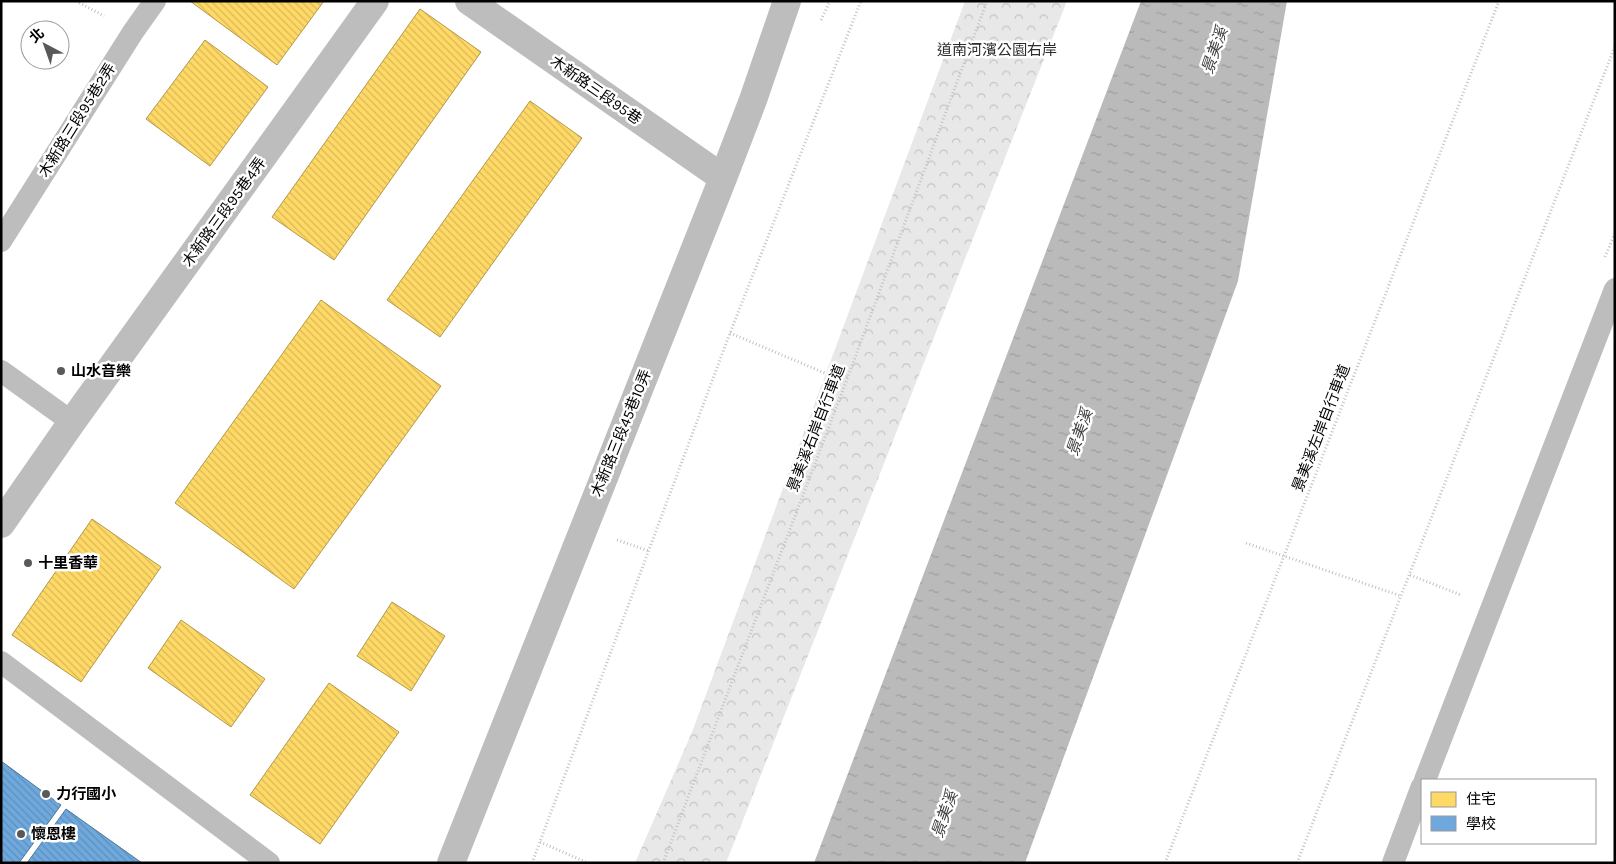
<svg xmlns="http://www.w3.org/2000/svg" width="1616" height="864" font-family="Karla,'Noto Sans TC',sans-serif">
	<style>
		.park { fill: url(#park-crowns) }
		.water { fill: url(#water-ripples) }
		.homes { fill: url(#homes-back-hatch); stroke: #b29847 }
		.schools { fill: url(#schools-back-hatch); stroke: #4e769a }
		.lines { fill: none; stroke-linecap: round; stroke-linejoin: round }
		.path { stroke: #c2c2c2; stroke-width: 3; stroke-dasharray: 1 2.5; stroke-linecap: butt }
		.service { stroke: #bdbdbd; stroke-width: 22 }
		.minor { stroke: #bdbdbd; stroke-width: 28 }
		.poi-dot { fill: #595959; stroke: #fff; stroke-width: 2 }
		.labels { text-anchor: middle; stroke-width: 5; stroke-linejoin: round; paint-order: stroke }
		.park-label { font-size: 15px; fill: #2c2c2c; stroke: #fff }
		.street-label { font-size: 15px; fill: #000; stroke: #fff }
		.poi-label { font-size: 15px; font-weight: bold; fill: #000; stroke: #fff; text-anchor: start }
		.water-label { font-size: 16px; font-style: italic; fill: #3d3d3d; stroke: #fff }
	</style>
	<defs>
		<pattern id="park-crowns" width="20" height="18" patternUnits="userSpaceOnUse" patternTransform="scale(1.25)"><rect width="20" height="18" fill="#e8e8e8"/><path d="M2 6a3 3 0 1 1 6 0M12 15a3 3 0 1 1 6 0" fill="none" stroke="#c5c5c5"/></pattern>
		<pattern id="water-ripples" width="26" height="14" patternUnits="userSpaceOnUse" patternTransform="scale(1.25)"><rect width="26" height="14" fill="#bababa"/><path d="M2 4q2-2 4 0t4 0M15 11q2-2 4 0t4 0" fill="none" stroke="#9e9e9e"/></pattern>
		<pattern id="homes-back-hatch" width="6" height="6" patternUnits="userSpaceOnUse" patternTransform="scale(1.25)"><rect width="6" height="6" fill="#ffd966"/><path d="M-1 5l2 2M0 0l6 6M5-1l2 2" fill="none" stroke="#d9b857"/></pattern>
		<pattern id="schools-back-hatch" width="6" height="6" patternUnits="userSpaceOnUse" patternTransform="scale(1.25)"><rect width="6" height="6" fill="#6fa8dc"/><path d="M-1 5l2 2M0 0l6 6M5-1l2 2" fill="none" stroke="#5e8fbb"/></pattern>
	</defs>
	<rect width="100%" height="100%" fill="#fff"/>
	<path class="park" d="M965,1h102l-341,862h-91l57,-131z"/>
	<path class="water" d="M1141,1h146l-49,280 -213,582h-211z"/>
	<path class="homes" d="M190,1h134l-47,64z
		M420,9l61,43 -147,208 -62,-43z
		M205,40l63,47 -58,79 -64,-47z
		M530,101l52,37 -142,199 -53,-37z
		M321,300l120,86 -147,203 -119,-86z
		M92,519l69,48 -80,115 -69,-47z
		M392,602l53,34 -34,55 -54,-35z
		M181,620l84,59 -34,48 -83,-59z
		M329,683l70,49 -79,112 -70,-49z"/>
	<path class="schools" d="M1,761l60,44 -42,58h-18z
		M66,809l76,54h-115z"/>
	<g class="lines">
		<path class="path" d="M76,1l28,15
			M821,20l9,-19
			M1605,257l10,-24
			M730,333l116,49
			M617,540l32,11
			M1246,543l155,53
			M1410,575l51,20
			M540,842l48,21
			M532,863l198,-530 131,-332
			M663,863l183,-481 141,-381
			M1165,863l334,-862
			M1297,863l318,-817"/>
		<path class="service" d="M1,241l132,-209 22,-31
			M1,371l71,51
			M1,662l268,201
			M1425,780l190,-491
			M1393,863l29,-77"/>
		<path class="minor" d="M469,1l254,177
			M1,524l71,-102 303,-421
			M451,863l272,-685 30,-78 34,-99"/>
	</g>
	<g class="poi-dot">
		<circle cx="61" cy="371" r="5"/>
		<circle cx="28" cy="563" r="5"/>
		<circle cx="46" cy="794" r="5"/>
		<circle cx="21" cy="834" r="5"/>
	</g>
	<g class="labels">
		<g class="park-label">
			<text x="997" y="55">道南河濱公園右岸</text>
		</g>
		<g class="street-label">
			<text transform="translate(596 90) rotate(35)" y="5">木新路三段95巷</text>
			<text transform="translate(77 120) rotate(-58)" y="5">木新路三段95巷2弄</text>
			<text transform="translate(224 212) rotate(-54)" y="5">木新路三段95巷4弄</text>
			<text transform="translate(816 428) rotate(-69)" y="5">景美溪右岸自行車道</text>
			<text transform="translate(1321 428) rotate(-69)" y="5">景美溪左岸自行車道</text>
			<text transform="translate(621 433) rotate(-68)" y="5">木新路三段45巷10弄</text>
		</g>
		<g class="poi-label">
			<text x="71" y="376">山水音樂</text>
			<text x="38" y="568">十里香華</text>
			<text x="56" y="799">力行國小</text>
			<text x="31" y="839">懷恩樓</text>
		</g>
		<g class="water-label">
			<text transform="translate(1214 50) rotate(-71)" y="6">景美溪</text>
			<text transform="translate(1079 432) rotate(-71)" y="6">景美溪</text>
			<text transform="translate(944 814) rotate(-71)" y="6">景美溪</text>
		</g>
	</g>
	<rect width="1616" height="864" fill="none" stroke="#000000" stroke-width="5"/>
	<rect x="1421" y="779" width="175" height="65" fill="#ffffff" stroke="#999999"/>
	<rect x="1431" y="792" width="25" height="15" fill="#ffd966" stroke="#999999"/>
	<text x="1466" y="804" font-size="15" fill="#000000">住宅</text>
	<rect x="1431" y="816" width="25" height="15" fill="#6fa8dc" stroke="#999999"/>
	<text x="1466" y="829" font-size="15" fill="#000000">學校</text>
	<g transform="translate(45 45) rotate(319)"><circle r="24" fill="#ffffff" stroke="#999999"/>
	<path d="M0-4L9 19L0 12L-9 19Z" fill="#595959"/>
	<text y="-8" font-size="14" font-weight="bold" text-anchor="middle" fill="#000000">北</text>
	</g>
</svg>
